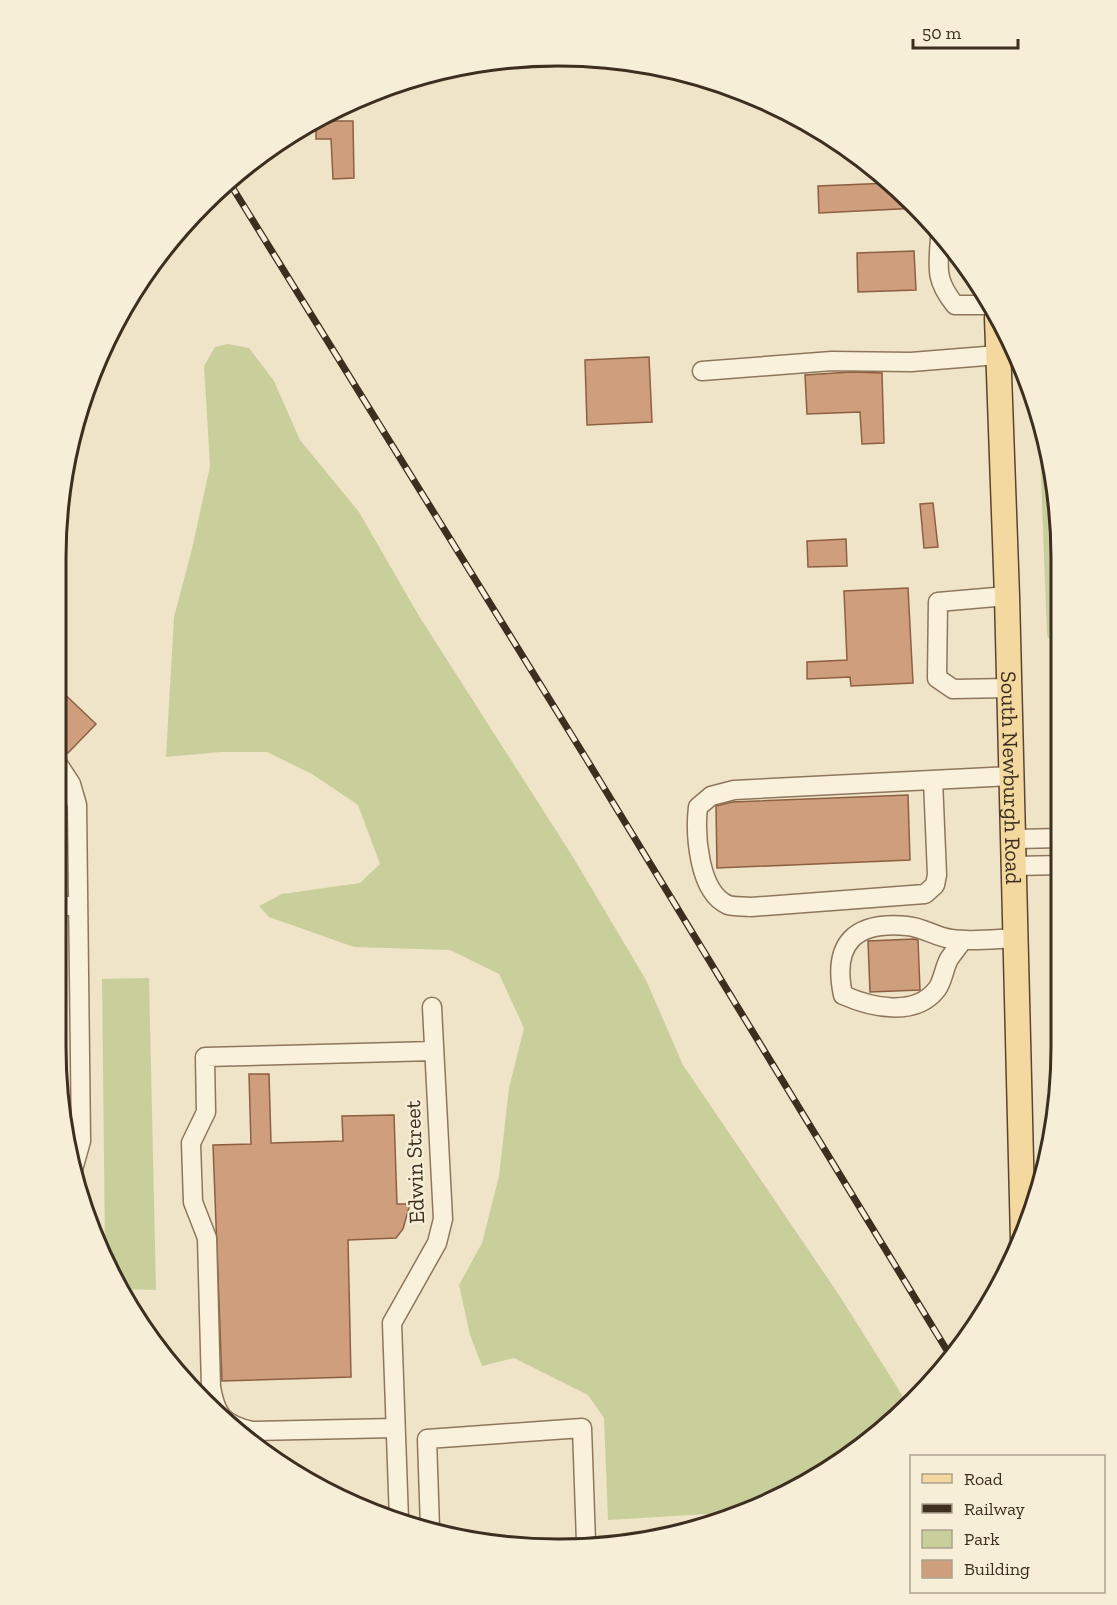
<svg xmlns="http://www.w3.org/2000/svg" width="1117" height="1605" font-family="'Zilla Slab',serif">
	<style>
		.green { fill: #c9cf9b }
		.building { fill: #cf9f7d; stroke: #8d5f41; stroke-width: 1.5 }
		.lines { fill: none; stroke-linecap: round; stroke-linejoin: round }
		.minor-casing { stroke: #8d765c; stroke-width: 21 }
		.major-casing { stroke: #5b4430; stroke-width: 27 }
		.minor { stroke: #faf1dc; stroke-width: 18 }
		.major { stroke: #f3d9a0; stroke-width: 24 }
		.rail-casing { stroke: #3d2e20; stroke-width: 7 }
		.rail { stroke: #f7eed8; stroke-width: 4.5; stroke-dasharray: 14; stroke-linecap: butt }
		.labels { text-anchor: middle; stroke-width: 4.5; stroke-linejoin: round; paint-order: stroke }
		.street-label { font-size: 22px; fill: #3d2e20; stroke: #f7eed8 }
		.rim { fill: none; stroke: #3d2e20; stroke-width: 3 }
	</style>
	<rect width="100%" height="100%" fill="#f0e4c8"/>
	<path class="green" d="M228,344l21,4 25,33 26,59 59,72 60,104 154,241 73,123 37,85 156,230 70,111 -128,91 -41,15 -132,8 -4,-102 -16,-23 -74,-37 -32,8 -12,-31 -11,-50 23,-42 17,-67 10,-88 15,-60 -25,-54 -49,-24 -96,-3 -85,-30 -10,-11 23,-12 78,-11 20,-19 -22,-59 -46,-31 -45,-22h-46l-55,5 8,-140 18,-68 18,-83 -6,-100 11,-19z
		M1039,424c24,70 23,146 22,219h-8l-6,-7z
		M1056,659h5v58l-6,-54z
		M149,978l7,312 -32,-1 -19,-41 -3,-269z"/>
	<path class="building" d="M332,112v9h21l1,57 -21,1 -2,-40h-15v-18z
		M890,183l28,25 -99,5 -1,-27z
		M914,251l2,39 -58,2 -1,-39z
		M649,357l3,65 -65,3 -2,-65z
		M851,372l31,1 2,70 -22,1 -2,-32 -53,2 -2,-39z
		M933,503l5,44 -14,1 -4,-44z
		M846,539l1,27 -39,1 -1,-26z
		M908,588l5,95 -62,3 -1,-9 -43,2v-17l40,-2 -3,-69z
		M56,686l40,38 -28,29 -12,-12z
		M908,795l2,65 -193,8 -1,-62 16,-4z
		M914,939l4,1 2,50 -50,2 -2,-51z
		M249,1074h20l2,69 72,-2 -1,-25 52,-1 3,89h13l-7,25 -7,9 -48,2 3,137 -129,4 -9,-236 38,-1z"/>
	<g class="lines">
		<g class="minor-casing">
			<path id="minor" d="M940,238c-2,31 -5,42 15,67h33
				M702,371l130,-10 79,1 87,-7
				M1007,596l-69,6 -1,76 16,11 55,-1
				M56,761l15,23 6,21 4,336 -9,32
				M933,780l4,95 -2,10 -10,9 -174,13c-6,-1 -17,0 -23,-2 -30,-13 -33,-72 -30,-98l13,-11 23,-6 277,-14
				M1013,839l48,-1
				M1014,866l47,-1
				M56,906h22
				M963,940c-5,7 -10,13 -14,19 -5,9 -6,22 -12,30 -22,29 -67,18 -94,6 -11,-52 12,-74 64,-69 15,1 29,11 44,13 21,3 43,0 65,-1
				M395,1428l-143,3c-29,-7 -36,-15 -41,-44l-4,-149 -14,-36 -2,-59 15,-31 -1,-55 229,-6
				M399,1520l-7,-197 45,-80 6,-24 -11,-212
				M430,1528l-3,-89 155,-11 4,114"/>
		</g>
		<g class="major-casing">
			<g id="major">
				<path id="s1" d="M997,318l10,278 16,644"/>
			</g>
		</g>
		<use href="#minor" class="minor"/>
		<use href="#major" class="major"/>
		<g class="rail-casing">
			<path id="rail" d="M229,182l358,578 364,597"/>
		</g>
		<use href="#rail" class="rail"/>
	</g>
	<g class="labels">
		<g class="street-label">
			<text dy="8" stroke="none"><textPath href="#s1" startOffset="460">South Newburgh Road</textPath></text>
			<text transform="translate(414 1162) rotate(-92)" y="8">Edwin Street</text>
		</g>
	</g>
	<path d="M0 0H1117V1605H0ZM558 66H559A492 492 0 0 1 1051 558V1047A492 492 0 0 1 559 1539H558A492 492 0 0 1 66 1047V558A492 492 0 0 1 558 66Z" fill="#f7eed8" fill-rule="evenodd"/>
	<path class="rim" d="M558 66H559A492 492 0 0 1 1051 558V1047A492 492 0 0 1 559 1539H558A492 492 0 0 1 66 1047V558A492 492 0 0 1 558 66Z"/>
	<rect x="910" y="1455" width="195" height="138" fill="#f7eed8" stroke="#ada18e" stroke-width="1.5"/>
	<rect x="922" y="1474" width="30" height="9" fill="#f3d9a0" stroke="#ada18e" stroke-width="1.5"/>
	<text x="964" y="1485" font-size="18" fill="#3d2e20">Road</text>
	<rect x="922" y="1504" width="30" height="9" fill="#3d2e20" stroke="#ada18e" stroke-width="1.5"/>
	<text x="964" y="1515" font-size="18" fill="#3d2e20">Railway</text>
	<rect x="922" y="1530" width="30" height="18" fill="#c9cf9b" stroke="#ada18e" stroke-width="1.5"/>
	<text x="964" y="1545" font-size="18" fill="#3d2e20">Park</text>
	<rect x="922" y="1560" width="30" height="18" fill="#cf9f7d" stroke="#ada18e" stroke-width="1.5"/>
	<text x="964" y="1575" font-size="18" fill="#3d2e20">Building</text>
	<path d="M913 39v9h105v-9" fill="none" stroke="#3d2e20" stroke-width="3"/>
	<text x="922" y="39" font-size="18" fill="#3d2e20" stroke="#f7eed8" stroke-width="4.5" paint-order="stroke">50 m</text>
</svg>
